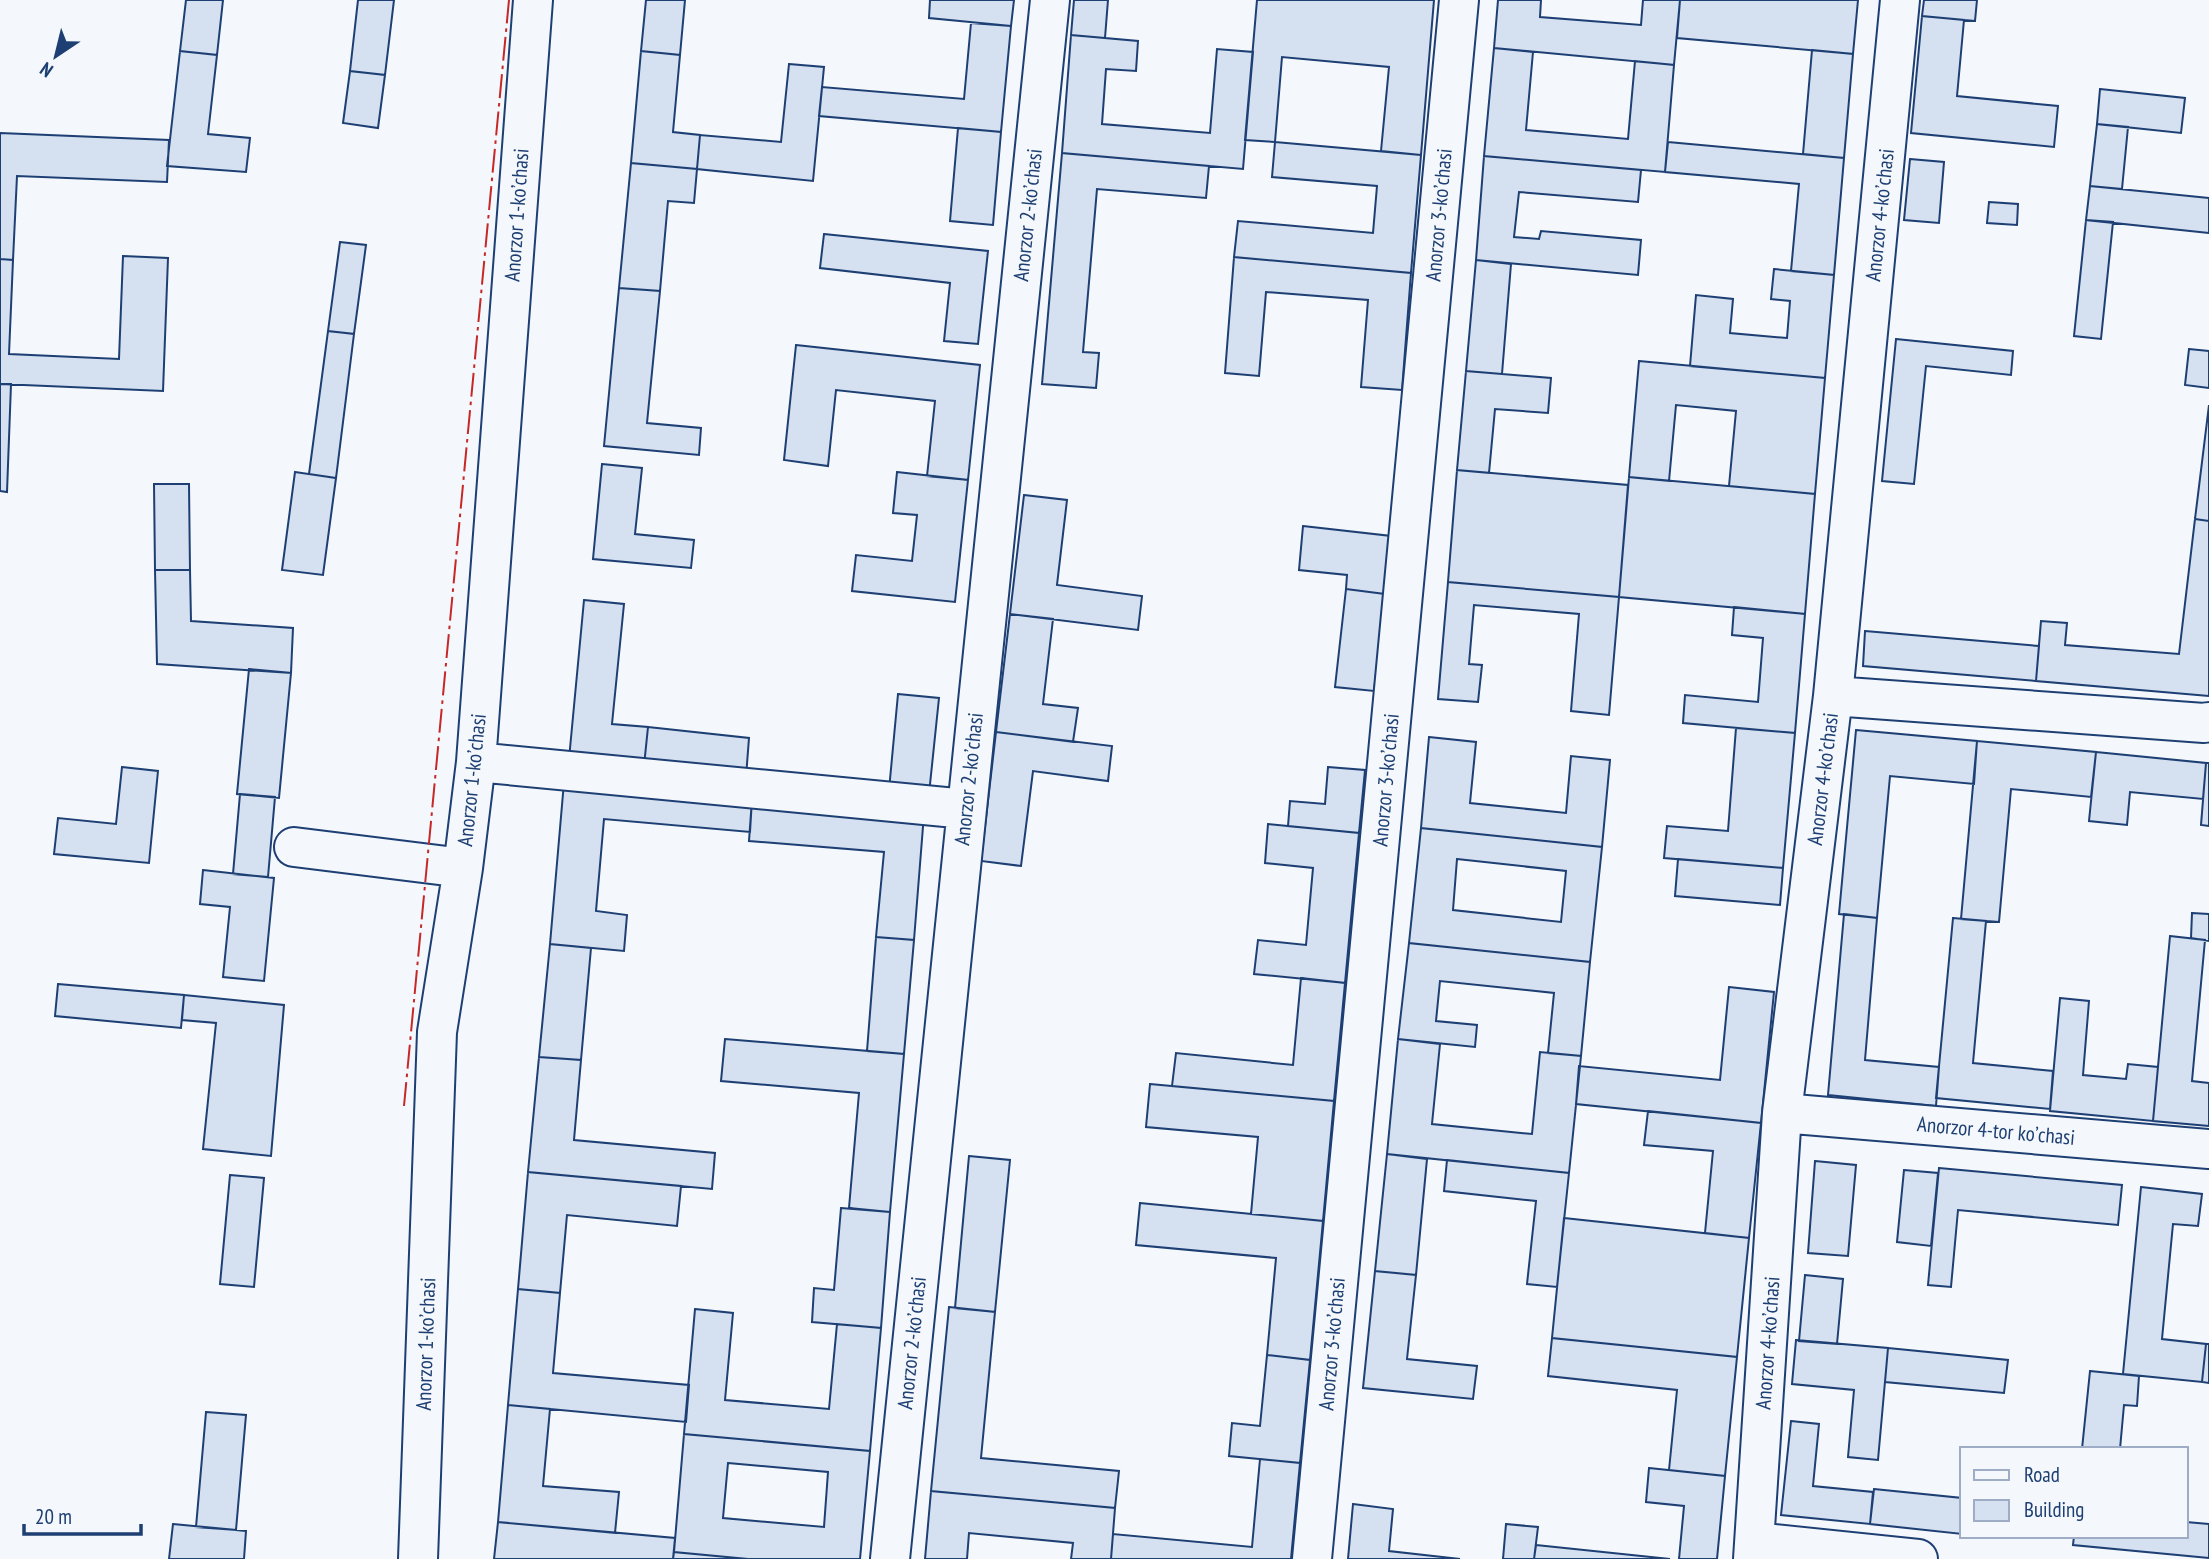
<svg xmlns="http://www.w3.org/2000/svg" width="2209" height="1559" font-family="'PT Sans Narrow',sans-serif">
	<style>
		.building { fill: #d5e0f0; stroke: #1d3f73; stroke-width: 2; fill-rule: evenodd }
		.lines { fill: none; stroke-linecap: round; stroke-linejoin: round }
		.minor-casing { stroke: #1d3f73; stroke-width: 42 }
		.minor { stroke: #f4f7fb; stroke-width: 38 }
		.power { stroke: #c62828; stroke-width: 2; stroke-dasharray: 24 5 3.5 5; stroke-linecap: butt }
		.labels { text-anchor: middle; stroke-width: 5; stroke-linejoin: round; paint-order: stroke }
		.street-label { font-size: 21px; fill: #1d3f73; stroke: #f4f7fb }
	</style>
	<rect width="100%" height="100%" fill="#f4f7fb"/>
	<path class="building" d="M186,0h37l-6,55 -37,-4z
		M358,0h36l-9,75 -35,-4z
		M646,0h39l-5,55 -39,-4z
		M930,0h84l-3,26 -82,-8z
		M1074,0h34l-3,38 -34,-3z
		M1257,0h177l-13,155 -40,-4 8,-84 -107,-10 -7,85 -30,-2z
		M1498,0h43l-1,17 101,8 2,-25h37l-6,65 -180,-17z
		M1680,0h178l-5,54 -176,-16z
		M1924,0h53l-2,21 -53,-5z
		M1922,16l42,4 -7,76 101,10 -4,41 -143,-14z
		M971,23l40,3 -10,106 -182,-16 3,-29 142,12z
		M1071,35l67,6 -2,30 -30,-2 -4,55 108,9 7,-84 36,3 -10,117 -181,-16z
		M1494,48l39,4 -7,78 102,9 7,-78 39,4 -9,107 -181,-16z
		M1812,50l41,4 -9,104 -41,-4z
		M180,51l37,4 -9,79 42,4 -4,34 -79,-6z
		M641,51l39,4 -7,77 27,3 -3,34 -66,-6z
		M789,64l35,3 -11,114 -116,-12 3,-34 81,7z
		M350,71l35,4 -7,53 -35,-5z
		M2100,89l85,9 -4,35 -84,-9z
		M2097,124l31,3 -6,62 -32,-3z
		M958,128l43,4 -8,93 -43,-4z
		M0,133l169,7 -2,42 -150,-6 -4,84 -13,-1z
		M1275,142l146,13 -10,118 -177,-16 4,-36 135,12 4,-47 -105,-9z
		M1668,142l176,16 -10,117 -43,-4 8,-87 -134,-12z
		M1062,153l147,13 -3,32 -109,-9 -14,163 16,1 -3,35 -54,-4z
		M1484,156l157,14 -3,32 -119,-10 -5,45 25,2 2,-8 100,9 -3,35 -162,-15z
		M1910,159l34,3 -5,61 -35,-3z
		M631,163l66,6 -3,34 -26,-2 -8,90 -41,-3z
		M2090,186l119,12v35l-123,-13z
		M1989,202l29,2 -1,21 -30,-2z
		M2086,220l27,2 -12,117 -27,-3z
		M824,234l164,17 -10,93 -34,-3 6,-58 -130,-15z
		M340,242l26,3 -12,89 -26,-3z
		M123,256l45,2 -5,133 -163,-7v-125l13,1 -4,94 110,5z
		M1234,257l177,16 -9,117 -41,-3 7,-87 -102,-8 -7,84 -34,-3z
		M1476,260l35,4 -9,110 -36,-3z
		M1774,269l60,6 -9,103 -135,-12 6,-71 37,4 -3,34 57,5 3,-37 -19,-2z
		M619,288l41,3 -13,132 54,5 -2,27 -95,-9z
		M328,331l26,3 -18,144 -27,-4z
		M1896,339l117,12 -2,24 -85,-9 -12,118 -32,-3z
		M796,345l184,20 -12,115 -41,-4 8,-75 -99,-11 -8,76 -44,-6z
		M2189,349l20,2v37l-24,-3z
		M1639,361l186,17 -10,116 -86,-8 7,-75 -60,-6 -7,76 -40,-4z
		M1466,371l85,7 -3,35 -53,-4 -6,64 -32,-3z
		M0,384h11l-4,108 -7,-1z
		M2209,405v116l-14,-2z
		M602,464l40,4 -7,66 59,6 -3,28 -98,-9z
		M1457,470l171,15 -9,112 -171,-15z
		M295,472l41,6 -13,97 -41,-5z
		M897,472l71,8 -13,122 -103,-11 4,-36 56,6 5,-46 -24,-2z
		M1629,477l186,17 -10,120 -186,-17z
		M154,484h35l1,86h-35z
		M1024,495l43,5 -10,85 85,11 -4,34 -128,-16z
		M2195,519l14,2v175l-173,-15 5,-60 26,2 -2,22 114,9z
		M1303,526l88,10 -6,58 -39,-5 1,-14 -48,-5z
		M155,570h35l1,51 102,7 -2,45 -134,-9z
		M1448,582l171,15 -10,118 -38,-4 8,-97 -105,-9 -5,59 13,1 -4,37 -40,-3z
		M1346,589l39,5 -11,97 -39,-4z
		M584,600l40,4 -12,120 36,3 -4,39 -75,-7z
		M1734,607l71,7 -10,119 -112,-10 2,-28 73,7 5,-64 -31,-3z
		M1010,614l43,5 -10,85 35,4 -5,34 -77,-10z
		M1865,631l174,15 -3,35 -173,-15z
		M249,669l42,4 -12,125 -42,-4z
		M898,694l41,4 -10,96 -40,-4z
		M648,727l101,11 -3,39 -102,-11z
		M1736,728l59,5 -12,135 -119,-10 3,-32 61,5z
		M1856,730l121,11 -3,43 -84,-8 -13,142 -38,-4z
		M996,732l116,14 -4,35 -75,-10 -12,95 -40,-5z
		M1429,737l47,5 -6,61 96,10 5,-57 39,4 -8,87 -181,-19z
		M1977,741l119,11 -5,45 -80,-8 -12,133 -38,-3z
		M2096,752l110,11 -3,36 -73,-7 -3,33 -38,-4z
		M2206,763h3v63l-8,-1z
		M122,767l36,4 -9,92 -95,-9 4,-36 58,6z
		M1328,767l37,3 -6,63 -71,-7 2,-25 35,3z
		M564,782l188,17 -2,33 -146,-13 -8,92 31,4 -3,36 -74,-7z
		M240,794l35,3 -7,80 -35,-3z
		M752,799l172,15 -10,126 -38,-3 8,-85 -135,-11z
		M1268,824l91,9 -14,150 -91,-9 4,-34 48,5 7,-77 -48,-5z
		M1421,828l181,19 -12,115 -181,-19zM1457,859l109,12 -5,51 -108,-12z
		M1678,859l105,9 -3,37 -105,-9z
		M203,870l71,8 -10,103 -41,-4 7,-70 -30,-3z
		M2192,913l17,1v27l-18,-3z
		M1844,914l33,4 -12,142 74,7 -3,39 -108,-11z
		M1953,918l33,3 -13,142 80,8 -3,38 -114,-11z
		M2170,936l35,4 -13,141 17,2v43l-56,-5z
		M876,937l38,3 -10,114 -37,-3z
		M1409,943l181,19 -9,94 -33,-3 6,-60 -114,-12 -4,40 41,4 -2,22 -77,-8z
		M550,944l41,4 -10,112 -42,-3z
		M1301,978l44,5 -11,118 -162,-15 4,-33 117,12z
		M58,984l126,11 -3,33 -126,-12z
		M1729,987l45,5 -13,131 -185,-19 3,-38 141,14z
		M184,995l100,10 -13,151 -68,-7 13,-126 -34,-3z
		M2060,998l29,3 -6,74 43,4 2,-15 30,3 -5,54 -103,-10z
		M725,1039l179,15 -14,158 -41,-4 10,-115 -138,-12z
		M1398,1039l42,5 -8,80 100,10 8,-82 41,4 -12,117 -182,-19z
		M539,1057l42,3 -7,80 141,13 -3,36 -184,-17z
		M1150,1084l184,17 -11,120 -72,-7 7,-77 -112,-10z
		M1648,1111l113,12 -12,115 -44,-5 8,-82 -69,-6z
		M1387,1154l40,5 -11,116 -41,-4z
		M969,1156l41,4 -15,152 -40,-4z
		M1447,1160l122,13 -12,114 -30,-3 9,-83 -92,-10z
		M1815,1161l41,4 -8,91 -40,-3z
		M1939,1168l183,17 -4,40 -160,-15 -7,77 -23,-2z
		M1904,1170l34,3 -7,73 -34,-4z
		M528,1172l153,14 -4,40 -110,-11 -7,78 -42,-4z
		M230,1175l34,3 -10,109 -34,-3z
		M2141,1187l61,7 -4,32 -25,-2 -11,115 44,5 -4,38 -79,-8z
		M1140,1203l183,18 -13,139 -43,-5 9,-97 -140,-13z
		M841,1208l49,4 -9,116 -69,-6 2,-34 20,2z
		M1564,1218l185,20 -12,119 -185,-19z
		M1375,1271l41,4 -9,84 70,7 -4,33 -110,-11z
		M1805,1275l38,4 -6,65 -38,-3z
		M518,1289l42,4 -7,80 136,12 -3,37 -178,-17z
		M949,1307l46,5 -14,146 138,13 -4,37 -184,-17z
		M695,1309l38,4 -8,87 104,9 8,-85 44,4 -11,123 -186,-17z
		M1552,1338l185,19 -12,119 -56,-6 8,-80 -129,-14z
		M1796,1340l92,8 -10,112 -30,-3 6,-67 -62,-6z
		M2206,1344h3v39l-7,-1z
		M1888,1348l120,12 -4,33 -119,-11z
		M1267,1355l43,5 -10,103 -71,-7 3,-33 28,3z
		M2090,1371l49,5 -2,30 -13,-1 -4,44h-38z
		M508,1405l42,4 -7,77 76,6 -4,41 -117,-11z
		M206,1412l40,3 -10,115 -40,-3z
		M1791,1421l28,3 -6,62 60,6 -3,32 -89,-9z
		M684,1434l186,17 -10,108h-112l-74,-7zM728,1463l100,9 -4,55 -101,-9z
		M1260,1459l40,4 -9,96h-180l2,-25 139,13z
		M1649,1468l76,8 -8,83h-38l5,-53 -38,-4z
		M1874,1489l88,9v36l-92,-10z
		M931,1491l184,17 -4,51h-40l2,-16 -104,-10 -2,26h-42z
		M1353,1504l40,5 -4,42 71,8h-112z
		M498,1522l177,16 -2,21h-179z
		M2186,1522l23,2v34l-136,-13 1,-9h112z
		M173,1524l73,7 -2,28h-75z
		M1506,1524l32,3 -4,32h-31z
		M1536,1545l134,14h-136z
		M674,1552l74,7h-75z"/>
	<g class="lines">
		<g class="minor-casing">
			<path id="minor" d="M1833,696l371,27 5,-1
				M476,762l490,47
				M294,847l169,21
				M1782,1113l427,36
				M1755,1542l163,17
				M418,1559l19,-527 26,-164 13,-106 57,-762
				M890,1559l160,-1559
				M1312,1559l147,-1559
				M1753,1559l29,-446 51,-417 67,-696"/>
		</g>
		<use href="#minor" class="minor"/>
		<path class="power" d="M404,1106l105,-1106"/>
	</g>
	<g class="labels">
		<g class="street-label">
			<text transform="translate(517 215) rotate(-86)" y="7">Аnorzor 1-koʼchasi</text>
			<text transform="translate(1028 215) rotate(-84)" y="7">Аnorzor 2-koʼchasi</text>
			<text transform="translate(1439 215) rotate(-85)" y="7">Аnorzor 3-koʼchasi</text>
			<text transform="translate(1880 215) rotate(-84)" y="7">Аnorzor 4-koʼchasi</text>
			<text transform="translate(969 779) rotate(-84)" y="7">Аnorzor 2-koʼchasi</text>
			<text transform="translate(1823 779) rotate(-83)" y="7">Аnorzor 4-koʼchasi</text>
			<text transform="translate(472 780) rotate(-84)" y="7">Аnorzor 1-koʼchasi</text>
			<text transform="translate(1386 780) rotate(-85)" y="7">Аnorzor 3-koʼchasi</text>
			<text transform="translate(1996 1131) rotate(5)" y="7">Anorzor 4-tor koʼchasi</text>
			<text transform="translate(912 1343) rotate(-84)" y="7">Аnorzor 2-koʼchasi</text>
			<text transform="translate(1768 1343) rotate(-86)" y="7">Аnorzor 4-koʼchasi</text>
			<text transform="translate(426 1344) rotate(-88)" y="7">Аnorzor 1-koʼchasi</text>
			<text transform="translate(1332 1344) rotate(-85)" y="7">Аnorzor 3-koʼchasi</text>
		</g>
	</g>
	<rect x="1960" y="1447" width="228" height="91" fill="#f4f7fb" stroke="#9eadc5" stroke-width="2"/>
	<rect x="1974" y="1470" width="35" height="10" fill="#f4f7fb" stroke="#9eadc5" stroke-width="2"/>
	<text x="2024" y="1482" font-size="21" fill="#1d3f73">Road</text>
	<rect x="1974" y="1500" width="35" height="21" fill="#d5e0f0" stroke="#9eadc5" stroke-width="2"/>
	<text x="2024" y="1517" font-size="21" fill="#1d3f73">Building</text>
	<g transform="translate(56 56) rotate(215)" stroke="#f4f7fb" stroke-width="5" paint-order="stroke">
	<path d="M0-5L12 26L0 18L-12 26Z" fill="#1d3f73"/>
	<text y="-10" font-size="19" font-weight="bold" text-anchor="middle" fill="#1d3f73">N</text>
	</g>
	<path d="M24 1524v10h117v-10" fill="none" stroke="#1d3f73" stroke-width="3.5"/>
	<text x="35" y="1524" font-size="21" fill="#1d3f73" stroke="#f4f7fb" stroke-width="5" paint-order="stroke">20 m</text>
</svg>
